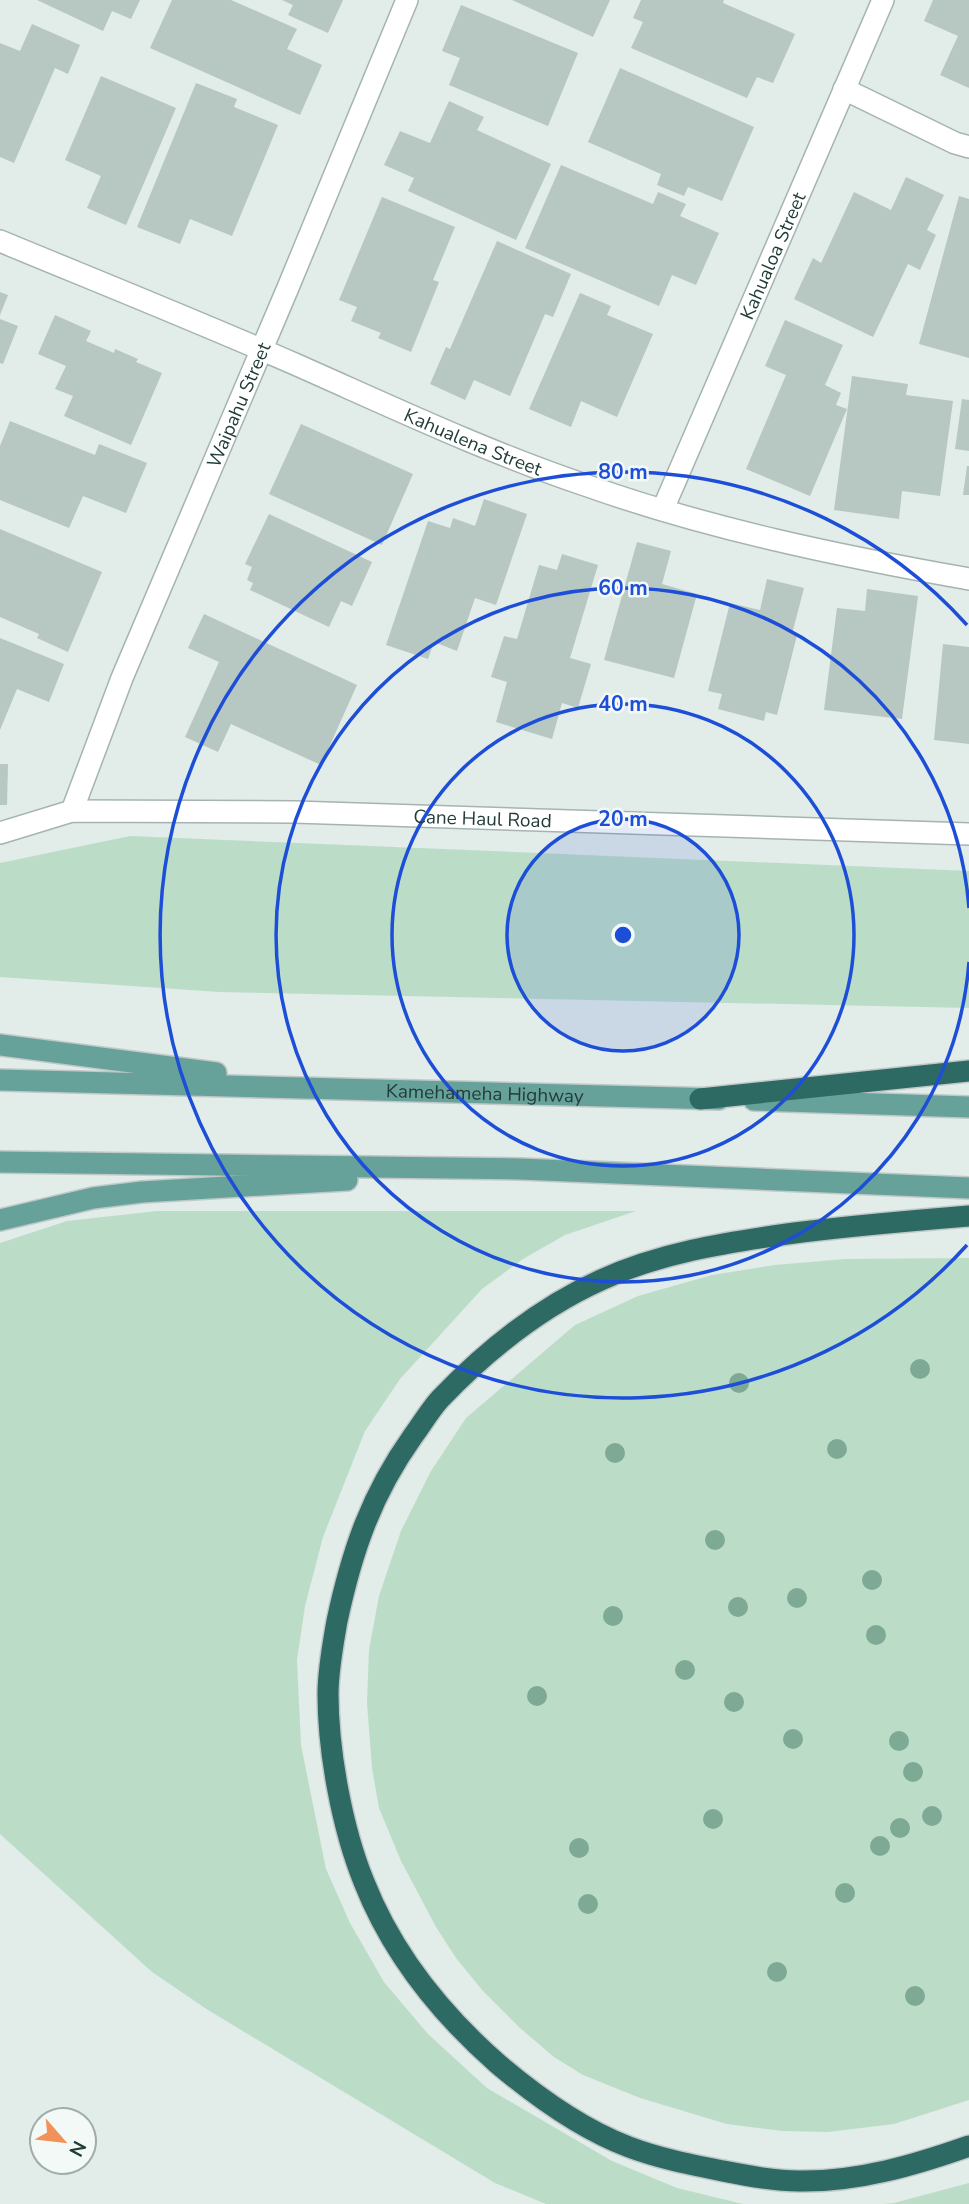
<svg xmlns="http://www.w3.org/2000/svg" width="969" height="2204" font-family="'Nunito Sans',sans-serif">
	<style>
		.green { fill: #bbddc8 }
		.building { fill: #b7c7c2 }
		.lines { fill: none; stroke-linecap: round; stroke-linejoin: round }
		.service-casing { stroke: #a5b4b1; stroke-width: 24 }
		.minor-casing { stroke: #a5b4b1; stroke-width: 24 }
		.primary-casing { stroke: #c1c9c8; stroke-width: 24 }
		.motorway-casing { stroke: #c1c9c8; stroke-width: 24 }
		.service { stroke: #fff; stroke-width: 21 }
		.minor { stroke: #fff; stroke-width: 21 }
		.primary { stroke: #67a29a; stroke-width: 21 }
		.motorway { stroke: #2e6a64; stroke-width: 21 }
		.tree { fill: #7eaa95 }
		.ring { fill: none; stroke: #1d4ed8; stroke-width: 3.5 }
		.labels { text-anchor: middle; stroke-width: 5; stroke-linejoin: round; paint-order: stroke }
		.street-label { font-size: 19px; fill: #223d39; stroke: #f3f9f6 }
		.centre { fill: #1d4ed8; stroke: #f3f9f6; stroke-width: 3.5 }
		.ring-label { font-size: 21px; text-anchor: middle; font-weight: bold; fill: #1d4ed8; stroke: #f3f9f6; stroke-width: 5; stroke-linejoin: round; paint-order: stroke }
	</style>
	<rect width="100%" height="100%" fill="#e2ece9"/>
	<path class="green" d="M130,836l839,35v137l-750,-16 -219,-15v-114z
		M157,1211h479l-71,24 -42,24 -41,30 -82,90 -35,52 -42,106 -18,69 -8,54 4,85 25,124 24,54 34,59 44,52 59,54 125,73 65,27 66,16h-197l-51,-21 -287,-173 -56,-38 -152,-138v-591l67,-22z
		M969,1258v842l-75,24 -66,8 -46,-1 -55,-7 -87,-26 -57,-23 -29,-18 -34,-29 -37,-37 -27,-33 -20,-31 -35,-66 -22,-53 -7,-40 -5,-65 2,-53 10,-54 22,-65 30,-60 35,-53 109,-93 63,-29 74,-21 63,-10 70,-6z
		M969,2183v21h-85l10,-1z"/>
	<path class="building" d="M37,0h103l-9,19 -19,-8 -9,20z
		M172,0h59l66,29 -10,20 35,16 -22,50 -150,-67z
		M282,0h61l-15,33 -40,-18 5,-10z
		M512,0h98l-17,37z
		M641,0h83l-1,3 72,31 -22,49 -16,-6 -10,21 -116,-50 12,-26 -10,-4z
		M933,0h36v88l-29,-13 18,-39 -34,-15z
		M461,5l117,48 -30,73 -99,-41 11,-27 -18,-7z
		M32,24l48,21 -12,29 -13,-6 -41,95 -14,-6v-114l20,8z
		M620,68l134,59 -32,74 -34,-14 -4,9 -27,-11 4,-11 -73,-32z
		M101,76l75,32 -50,117 -39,-17 14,-32 -36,-16z
		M196,83l41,16 -3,8 44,18 -46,111 -42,-17 -10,25 -43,-17z
		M449,101l35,16 -7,13 74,34 -35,76 -108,-49 6,-13 -30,-13 16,-34 30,12z
		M561,165l92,39 5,-12 28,12 -6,12 39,17 -23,52 -24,-10 -13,31 -134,-58z
		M906,177l38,18 -17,35 9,5 -16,35 -12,-6 -35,73 -79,-38 19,-41 8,5 33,-71 37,18z
		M959,196l10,3v159l-50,-14z
		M382,197l73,30 -22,53 6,2 -28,70 -33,-14 3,-5 -30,-12 6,-14 -18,-7z
		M497,241l74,33 -18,43 -8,-3 -35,82 -36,-16 -9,20 -35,-16 16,-37 4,2z
		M0,292l8,3 -8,20z
		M580,293l31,13 -4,9 46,19 -36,83 -36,-16 -10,26 -42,-18z
		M55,315l36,16 -5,10 28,12 1,-4 23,10 -2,3 26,11 -31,72 -67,-29 9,-20 -18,-7 11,-23 -28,-12z
		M0,319l18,7 -15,38 -3,-1z
		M785,320l58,25 -18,40 16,8 -5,12 11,4 -37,87 -64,-27 40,-94 -21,-9z
		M852,376l56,8 -2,11 47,6 -13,95 -38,-5 -3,28 -65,-9z
		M962,399l7,1v51l-14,-2z
		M10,421l85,34 4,-11 48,19 -21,50 -43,-17 -14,32 -69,-28v-54z
		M301,424l112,50 -31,71 -113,-51z
		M967,466h2v29h-6z
		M484,499l43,15 -31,91 -21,-7 -18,53 -23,-9 -6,17 -42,-14 42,-124 22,7 3,-10 22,8z
		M269,514l103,48 -20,44 -11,-5 -12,26 -79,-37 3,-7 -6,-3 5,-13 -7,-3z
		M0,529l102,43 -34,80 -31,-14 2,-4 -39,-17z
		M637,542l34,9 -9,33 35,10 -23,84 -70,-18z
		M562,554l36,11 -28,93 21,6 -13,44 -16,-5 -10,36 -56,-17 11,-40 -16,-5 13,-41 13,3 22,-74 18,5z
		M767,579l37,9 -12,46 5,1 -20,80 -11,-3 -2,9 -46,-12 4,-15 -14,-3 22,-88 30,7z
		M867,589l51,7 -16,123 -78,-9 13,-102 28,3z
		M204,614l153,71 -36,80 -90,-41 -13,28 -33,-15 34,-75 -31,-14z
		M0,638l64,26 -15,38 -32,-13 -17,41z
		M943,644l26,3v97l-35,-4z
		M0,764h8l-1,41h-7z"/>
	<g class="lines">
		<g class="service-casing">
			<g id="service">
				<path id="s1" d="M0,833l72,-22 223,1 674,22"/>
			</g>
		</g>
		<g class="minor-casing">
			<g id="minor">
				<path d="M844,89l111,54 14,4"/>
				<path id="s2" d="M0,241c99,41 199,81 297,124 95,42 190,87 288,120 124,44 255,71 384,94"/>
				<path id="s3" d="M663,509l220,-509"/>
				<path id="s4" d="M72,811l50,-133 165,-388 120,-290"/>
			</g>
		</g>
		<g class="primary-casing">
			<g id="primary">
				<path d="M0,1045l216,28"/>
				<path id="s5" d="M0,1080l719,19"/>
				<path d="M754,1100l215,7"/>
				<path d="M0,1162l520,7 449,19"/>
				<path d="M0,1220l93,-22 49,-6 205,-12"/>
			</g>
		</g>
		<g class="motorway-casing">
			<path id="motorway" d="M700,1099l269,-28
				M969,1216c-61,5 -122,10 -182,18 -64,9 -127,19 -186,46 -60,27 -116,72 -161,119 -10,11 -18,25 -27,37 -42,59 -61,115 -76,185 -4,23 -9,49 -9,73 0,57 14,134 36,188 28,71 77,132 134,182 39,33 83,65 131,83 29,11 59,17 89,23 26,5 55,11 81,11 59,1 116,-16 170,-35"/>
		</g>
		<use href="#service" class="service"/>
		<use href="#minor" class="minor"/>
		<use href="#primary" class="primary"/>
		<use href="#motorway" class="motorway"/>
	</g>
	<g class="tree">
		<circle cx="920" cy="1369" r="10"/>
		<circle cx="739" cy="1383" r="10"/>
		<circle cx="837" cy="1449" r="10"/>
		<circle cx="615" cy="1453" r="10"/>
		<circle cx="715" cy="1540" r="10"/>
		<circle cx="872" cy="1580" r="10"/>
		<circle cx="797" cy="1598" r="10"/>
		<circle cx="738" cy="1607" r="10"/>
		<circle cx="613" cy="1616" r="10"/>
		<circle cx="876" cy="1635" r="10"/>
		<circle cx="685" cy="1670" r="10"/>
		<circle cx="537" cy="1696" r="10"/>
		<circle cx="734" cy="1702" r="10"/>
		<circle cx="793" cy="1739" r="10"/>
		<circle cx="899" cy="1741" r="10"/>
		<circle cx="913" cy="1772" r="10"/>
		<circle cx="932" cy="1816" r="10"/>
		<circle cx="713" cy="1819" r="10"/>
		<circle cx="900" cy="1828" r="10"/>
		<circle cx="880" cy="1846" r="10"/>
		<circle cx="579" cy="1848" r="10"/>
		<circle cx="845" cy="1893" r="10"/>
		<circle cx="588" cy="1904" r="10"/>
		<circle cx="777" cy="1972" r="10"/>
		<circle cx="915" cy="1996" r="10"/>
	</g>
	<circle cx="623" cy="935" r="116" fill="#1d4ed8" fill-opacity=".12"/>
	<g class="ring">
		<circle cx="623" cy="935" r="116"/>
		<circle cx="623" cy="935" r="231"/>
		<path d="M969 962A347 347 0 1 1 969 908"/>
		<path d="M967 1245A463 463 0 1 1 967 625"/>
	</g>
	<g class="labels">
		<g class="street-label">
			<text dy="7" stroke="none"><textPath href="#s3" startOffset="276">Kahualoa Street</textPath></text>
			<text dy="7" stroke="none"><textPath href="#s4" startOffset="439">Waipahu Street</textPath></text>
			<text dy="7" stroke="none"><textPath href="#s2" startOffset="514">Kahualena Street</textPath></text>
			<text dy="7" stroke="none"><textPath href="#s1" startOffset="486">Cane Haul Road</textPath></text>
			<text dy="7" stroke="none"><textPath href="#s5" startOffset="485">Kamehameha Highway</textPath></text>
		</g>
	</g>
	<circle cx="623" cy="935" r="10" class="centre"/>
	<g class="ring-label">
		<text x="623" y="479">80 m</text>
		<text x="623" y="595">60 m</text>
		<text x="623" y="711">40 m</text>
		<text x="623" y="826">20 m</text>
	</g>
	<g transform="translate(63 2141) rotate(118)"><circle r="33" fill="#f3f9f6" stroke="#9faeaa" stroke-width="2"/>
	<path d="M0-5L12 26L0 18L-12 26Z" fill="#f2925b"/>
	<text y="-10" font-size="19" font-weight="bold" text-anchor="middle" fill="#223d39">N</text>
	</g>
</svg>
